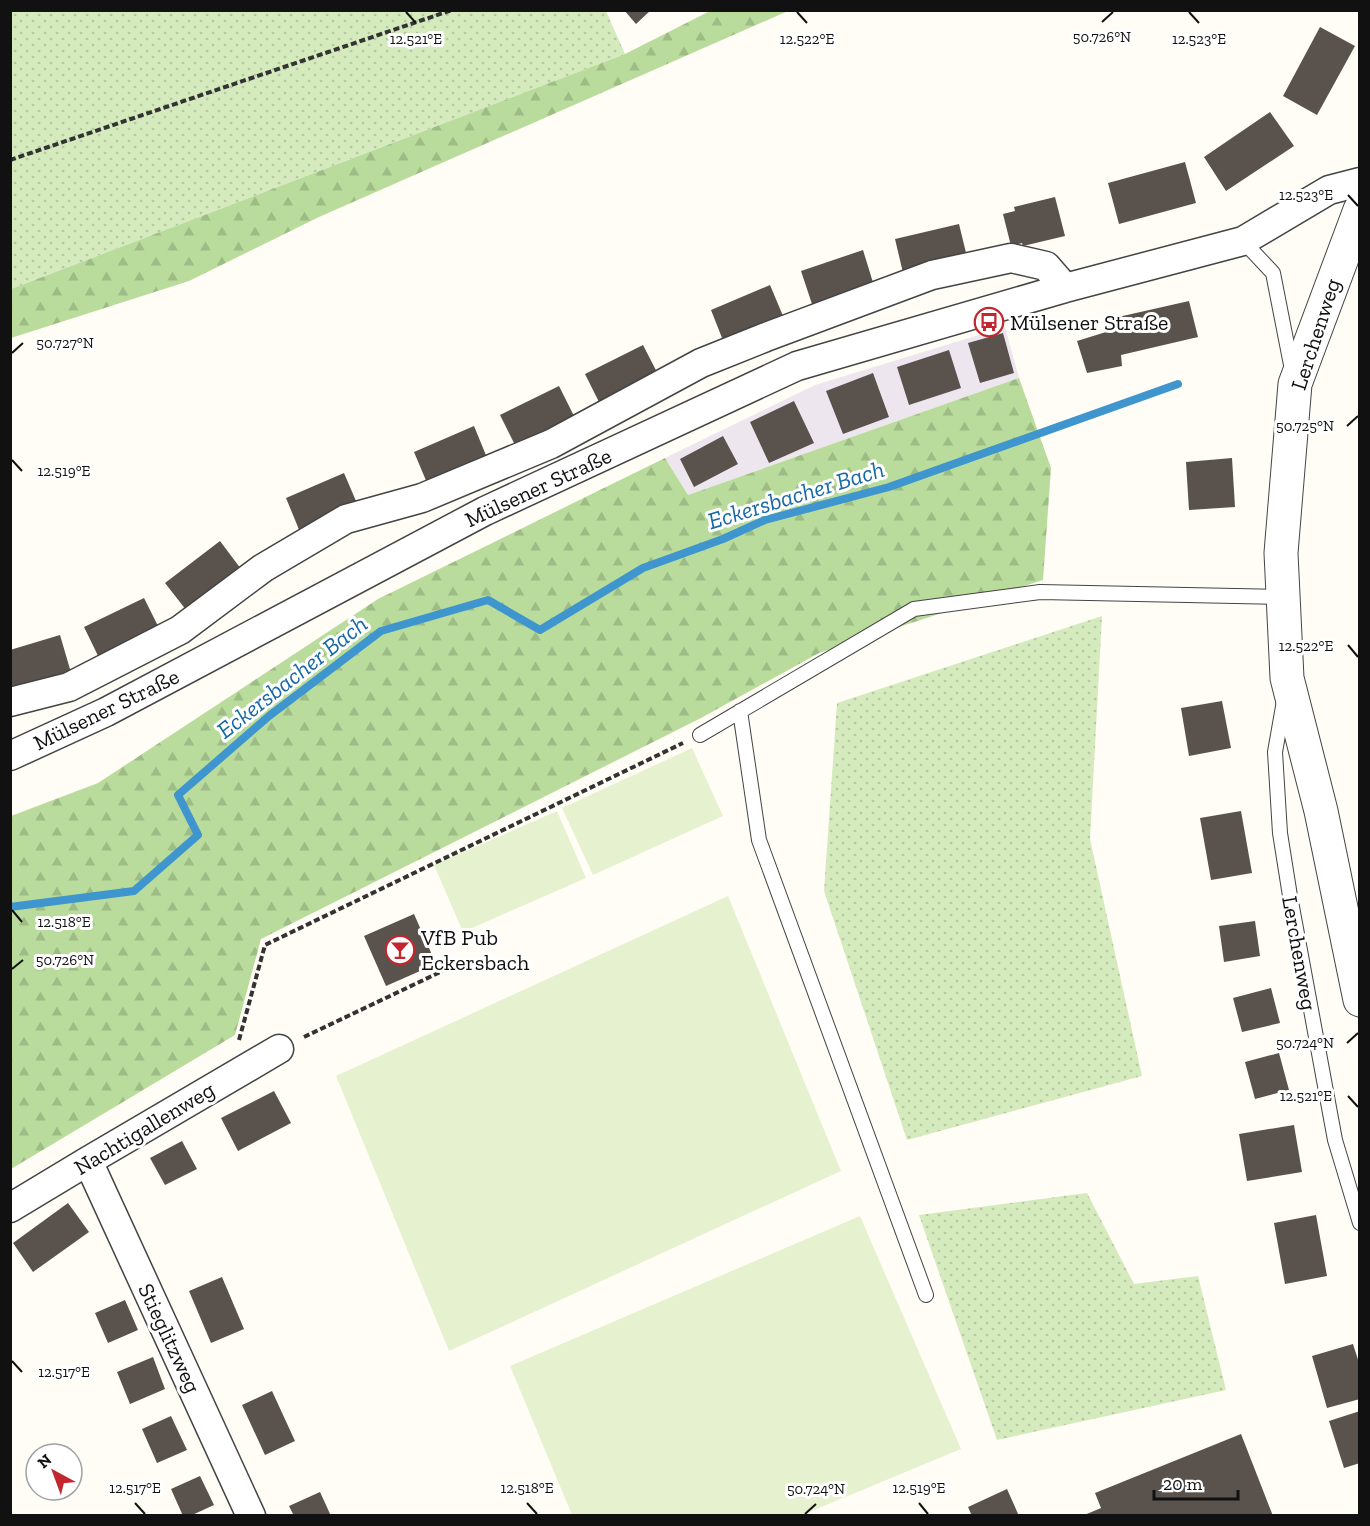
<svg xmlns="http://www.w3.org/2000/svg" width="1370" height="1526" font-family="'Zilla Slab',serif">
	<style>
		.industrial { fill: #eee6ef }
		.grass { fill: url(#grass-dots) }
		.forest { fill: url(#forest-firs) }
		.pitch { fill: #e6f2cf }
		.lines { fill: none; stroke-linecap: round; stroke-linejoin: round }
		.stream { stroke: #3f96cf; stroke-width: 8 }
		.building { fill: #5a524d }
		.service-casing { stroke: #444; stroke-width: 16 }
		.minor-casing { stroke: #444; stroke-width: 31 }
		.tertiary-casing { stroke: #444; stroke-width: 35 }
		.path { stroke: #333; stroke-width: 4; stroke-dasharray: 6 3; stroke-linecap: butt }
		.service { stroke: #fff; stroke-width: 14 }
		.minor { stroke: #fff; stroke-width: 28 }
		.tertiary { stroke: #fff; stroke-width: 33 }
		.ticks { fill: none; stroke: #111; stroke-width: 2 }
		.labels { text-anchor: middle; stroke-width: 6; stroke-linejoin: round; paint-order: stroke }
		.poi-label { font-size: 22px; fill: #111; stroke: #fff; text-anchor: start }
		.street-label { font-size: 22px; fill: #111; stroke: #fff }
		.water-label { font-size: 24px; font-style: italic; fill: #1768a6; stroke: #fff }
		.ticks-label { font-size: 15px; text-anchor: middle; fill: #111; stroke: #fff; stroke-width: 6; stroke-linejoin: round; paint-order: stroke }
	</style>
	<defs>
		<pattern id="grass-dots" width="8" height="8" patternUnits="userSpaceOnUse" patternTransform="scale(1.5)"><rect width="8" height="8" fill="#d5ebbd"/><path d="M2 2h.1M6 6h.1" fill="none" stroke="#b6c8a1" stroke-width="1.8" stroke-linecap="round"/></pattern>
		<pattern id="forest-firs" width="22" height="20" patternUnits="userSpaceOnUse" patternTransform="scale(1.5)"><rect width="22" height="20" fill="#b9dc9c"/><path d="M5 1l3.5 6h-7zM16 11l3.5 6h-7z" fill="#9ebc85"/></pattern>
	</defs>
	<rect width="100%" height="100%" fill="#fffdf5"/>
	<path class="industrial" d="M1005,327l14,51 -331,117 -23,-37 150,-73z"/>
	<path class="grass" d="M11,11h595l19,43 -614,235z
		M1102,616l-12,223 52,237 -235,64 -83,-249 13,-188z
		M1087,1193l47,91 64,-8 28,114 -229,50 -78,-225z"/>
	<path class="forest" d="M710,11h78l-469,206 -130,64 -178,57v-49l614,-235z
		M1019,378l32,90 -8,112 -224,73 -118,65 -440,221 -26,96 -224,134v-353l87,-33 280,-184 287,-141 23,37z"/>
	<path class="pitch" d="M692,748l31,68 -130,59 -31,-67z
		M557,811l29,67 -123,54 -29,-67z
		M728,896l113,275 -392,180 -113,-275z
		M860,1216l101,233 -159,66h-230l-62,-149z"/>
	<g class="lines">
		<path class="stream" d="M10,907l124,-16 64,-56 -20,-40 91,-79 112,-85 107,-31 52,30 103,-62 80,-29 42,-19 124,-33 289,-103"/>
	</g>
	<path class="building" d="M624,10h27l-15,14z
		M1320,27l35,19 -38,69 -34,-19z
		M1270,112l24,34 -68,45 -22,-34z
		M1185,162l11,41 -77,21 -11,-41z
		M1055,197l10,39 -42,10 -1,-3 -11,3 -8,-32 12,-3 -1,-4z
		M959,224l9,37 -64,16 -9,-38z
		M863,250l12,39 -61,21 -13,-39z
		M770,285l16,38 -60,25 -15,-38z
		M1189,301l9,36 -77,18 1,11 -35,7 -10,-32 29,-9 -1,-12z
		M1003,333l11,40 -34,10 -12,-40z
		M643,345l18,35 -58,30 -18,-36z
		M949,350l12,38 -52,17 -12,-38z
		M873,373l16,44 -46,17 -17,-43z
		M559,386l18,36 -59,29 -18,-36z
		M794,401l20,42 -45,20 -19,-41z
		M474,426l16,39 -60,25 -16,-38z
		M723,436l15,28 -44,23 -14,-28z
		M1232,458l3,49 -46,3 -3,-48z
		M344,473l15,35 -59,24 -14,-34z
		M220,541l24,32 -54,42 -25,-32z
		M144,598l18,36 -60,30 -18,-37z
		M60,635l12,41 -62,17v-43z
		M1222,701l9,47 -42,8 -8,-48z
		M1241,811l11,62 -41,7 -11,-62z
		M414,914l22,50 -50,22 -22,-50z
		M1255,921l5,35 -36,6 -5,-36z
		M1271,988l9,35 -38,9 -9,-34z
		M1279,1053l10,37 -34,9 -10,-37z
		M274,1091l17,32 -53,28 -17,-33z
		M1294,1125l8,47 -55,9 -8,-47z
		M182,1141l15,28 -32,16 -15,-27z
		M68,1203l21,29 -56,40 -20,-29z
		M1316,1215l11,61 -42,8 -11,-61z
		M222,1277l22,52 -33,14 -22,-52z
		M125,1300l13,30 -30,13 -13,-30z
		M1353,1344l7,22v33l-33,9 -15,-52z
		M153,1357l12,32 -35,15 -13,-32z
		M272,1391l23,50 -30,14 -23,-50z
		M1360,1411v52l-16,5 -15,-47z
		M171,1416l16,34 -30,13 -15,-34z
		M1241,1434l32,82h-191l19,-8 -6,-15z
		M200,1476l14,29 -24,11h-7l-12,-27z
		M1007,1489l12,27h-47l-4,-9z
		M320,1492l11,24h-37l-5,-10z"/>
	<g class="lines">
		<g class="service-casing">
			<path id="service" d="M1243,241l30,32 19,97
				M1284,701l-9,51 5,81 10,63 45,244 25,83
				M740,711l19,129 167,455
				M700,735l214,-126 126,-17 243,5"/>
		</g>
		<g class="minor-casing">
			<path id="minor" d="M10,702l59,-15 111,-57 83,-62 83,-49 76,-21 129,-54 150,-81 65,-26 166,-62 79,-17 35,8 19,22
				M10,756l96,-44 379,-201 312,-145 268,-78 178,-47 86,-51 31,-8
				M88,1161l163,355
				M10,1208l78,-47 191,-112"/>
		</g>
		<g class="tertiary-casing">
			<path id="tertiary" d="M1360,210l-65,174 -14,169 6,125 34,133 39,189"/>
		</g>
		<path class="path" d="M10,160l442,-150
			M304,1037l151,-72
			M239,1040l26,-95 418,-202"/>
		<use href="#service" class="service"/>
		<use href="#minor" class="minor"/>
		<use href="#tertiary" class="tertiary"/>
	</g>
	<path class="ticks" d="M406,12l10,11M797,12l10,11M1189,12l10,11M1102,22l11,-10M1348,195l10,11M12,353l11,-10M1347,426l11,-10M12,460l10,11M1348,645l10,12M12,910l10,12M12,969l11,-9M1347,1043l11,-10M1348,1096l10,11M12,1361l10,11M135,1503l10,11M527,1503l10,11M919,1503l9,11M805,1514l11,-10"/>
	<defs>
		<g id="bus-ring" transform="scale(1.5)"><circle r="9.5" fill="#fff" stroke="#c4262e" stroke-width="1.5"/><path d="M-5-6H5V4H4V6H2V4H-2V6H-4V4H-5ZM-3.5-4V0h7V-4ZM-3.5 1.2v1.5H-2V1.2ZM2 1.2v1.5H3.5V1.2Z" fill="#c4262e"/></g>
		<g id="bar-ring" transform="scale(1.5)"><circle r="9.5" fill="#fff" stroke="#c4262e" stroke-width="1.5"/><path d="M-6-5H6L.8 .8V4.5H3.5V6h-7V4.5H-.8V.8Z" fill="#c4262e"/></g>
	</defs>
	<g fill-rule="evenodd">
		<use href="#bus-ring" x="989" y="322"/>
		<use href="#bar-ring" x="400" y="950"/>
	</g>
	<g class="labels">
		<g class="poi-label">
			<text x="1010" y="330">Mülsener Straße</text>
			<text x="421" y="945">VfB Pub<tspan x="421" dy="25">Eckersbach</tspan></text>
		</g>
		<g class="street-label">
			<text transform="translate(1315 334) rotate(-72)" y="8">Lerchenweg</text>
			<text transform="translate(538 487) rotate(-25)" y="8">Mülsener Straße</text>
			<text transform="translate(106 709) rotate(-26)" y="8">Mülsener Straße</text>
			<text transform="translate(1300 953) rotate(80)" y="8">Lerchenweg</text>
			<text transform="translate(144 1128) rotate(-31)" y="8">Nachtigallenweg</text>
			<text transform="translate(170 1338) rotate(65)" y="8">Stieglitzweg</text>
		</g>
		<g class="water-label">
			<text transform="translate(796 495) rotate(-17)" y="8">Eckersbacher Bach</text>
			<text transform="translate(292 677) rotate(-38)" y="8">Eckersbacher Bach</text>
		</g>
	</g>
	<g class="ticks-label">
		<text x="1102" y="42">50.726°N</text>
		<text x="416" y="44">12.521°E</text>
		<text x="807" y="44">12.522°E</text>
		<text x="1199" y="44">12.523°E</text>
		<text x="1306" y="200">12.523°E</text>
		<text x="65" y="348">50.727°N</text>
		<text x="1305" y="431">50.725°N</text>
		<text x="64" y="476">12.519°E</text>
		<text x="1306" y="651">12.522°E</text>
		<text x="64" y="927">12.518°E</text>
		<text x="65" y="965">50.726°N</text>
		<text x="1305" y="1048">50.724°N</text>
		<text x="1306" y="1101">12.521°E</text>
		<text x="64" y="1377">12.517°E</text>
		<text x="135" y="1493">12.517°E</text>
		<text x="527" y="1493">12.518°E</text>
		<text x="919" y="1493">12.519°E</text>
		<text x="816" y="1494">50.724°N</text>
	</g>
	<rect width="1370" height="1526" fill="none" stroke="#111111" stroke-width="24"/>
	<g transform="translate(54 1472) rotate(319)"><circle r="28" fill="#ffffff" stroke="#a0a0a0" stroke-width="1.5"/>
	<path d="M0-4.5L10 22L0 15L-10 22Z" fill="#c4262e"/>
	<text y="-9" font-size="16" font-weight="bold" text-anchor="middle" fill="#111111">N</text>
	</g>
	<path d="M1154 1490v9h84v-9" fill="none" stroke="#111111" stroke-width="3"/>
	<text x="1163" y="1490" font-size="18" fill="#111111" stroke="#ffffff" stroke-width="4.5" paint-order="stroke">20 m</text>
</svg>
